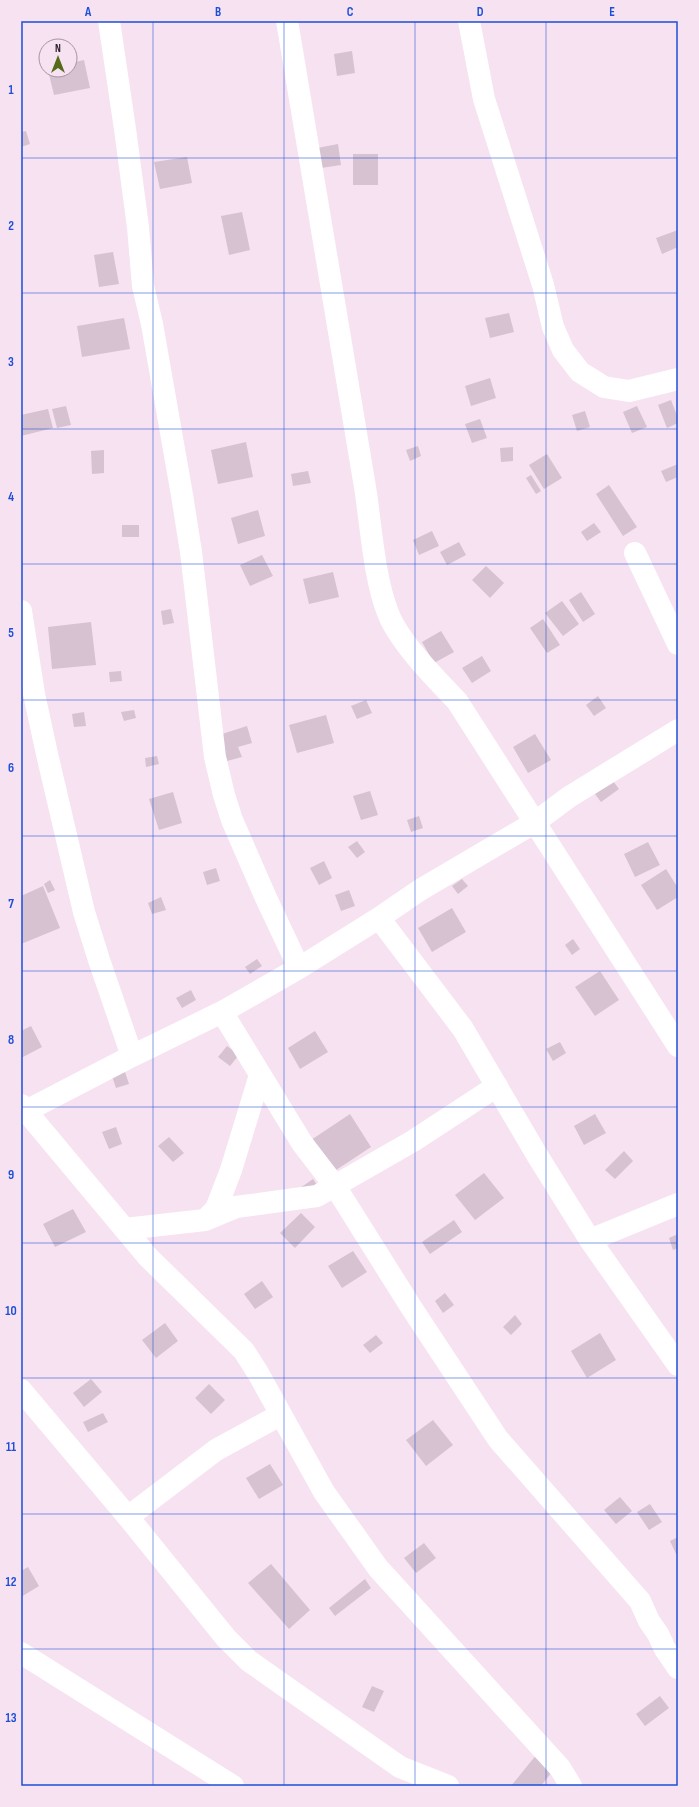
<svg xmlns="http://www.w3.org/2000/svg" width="699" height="1807" font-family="'Sofia Sans Condensed',sans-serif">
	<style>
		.building { fill: #d6c2d1 }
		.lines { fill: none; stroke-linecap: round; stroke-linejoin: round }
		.minor { stroke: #fff; stroke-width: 22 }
		.grid { fill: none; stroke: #1d4ed8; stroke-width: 1; stroke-opacity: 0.55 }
		.neatline { fill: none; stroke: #1d4ed8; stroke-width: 1.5 }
		.grid-label { font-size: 13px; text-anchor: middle; font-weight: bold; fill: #1d4ed8 }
	</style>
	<rect width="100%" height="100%" fill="#f7e2f2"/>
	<path class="building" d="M352,51l3,22 -18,3 -3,-22z
		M84,60l6,28 -36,7 -6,-25h22v-7z
		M26,131l4,13 -9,3v-15z
		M338,144l3,21 -20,3 -4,-20z
		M353,154h25v31h-25z
		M187,157l5,26 -32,6 -6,-27z
		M242,212l8,38 -21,5 -8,-39z
		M678,230v17l-16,7 -6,-16z
		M113,252l6,32 -20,3 -5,-32z
		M509,313l5,19 -24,6 -5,-20z
		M124,318l6,31 -48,8 -5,-31z
		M490,378l6,20 -25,8 -6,-20z
		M671,400l7,18v5l-11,5 -9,-23z
		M66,406l5,19 -14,3 -5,-19z
		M637,406l10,21 -15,6 -9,-21z
		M48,409l5,19 -32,8v-21z
		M585,411l5,16 -13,4 -5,-16z
		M480,419l7,19 -15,5 -7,-19z
		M246,442l7,35 -35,7 -7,-34z
		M418,446l3,10 -11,5 -4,-11z
		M513,447v14l-12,1 -1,-14z
		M104,450v23l-12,1 -1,-23z
		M547,454l15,24 -18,11 -15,-24z
		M678,464v13l-12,5 -5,-11z
		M308,471l3,12 -18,3 -2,-12z
		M531,475l10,16 -5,3 -10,-16z
		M609,485l28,42 -14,9 -27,-42z
		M258,510l7,26 -27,8 -7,-26z
		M594,523l7,9 -14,9 -6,-9z
		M122,525h17v12h-17z
		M432,531l7,15 -20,9 -6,-15z
		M459,542l7,13 -19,10 -7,-13z
		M262,555l11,21 -23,10 -10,-21z
		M486,566l18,17 -14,15 -18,-18z
		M333,572l6,25 -30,7 -6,-25z
		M581,592l14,22 -12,8 -14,-22z
		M562,601l17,23 -16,12 -18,-23z
		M171,609l3,14 -11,2 -2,-14z
		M543,619l17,26 -13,8 -17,-25z
		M91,622l5,43 -44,4 -4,-42z
		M441,631l13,21 -20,11 -12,-21z
		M482,656l9,15 -19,12 -10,-15z
		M121,671l1,10 -12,1 -1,-10z
		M598,696l8,12 -12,8 -8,-11z
		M366,700l6,13 -15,6 -6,-13z
		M134,710l2,8 -12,3 -3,-9z
		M84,712l2,14 -12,1 -2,-13z
		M326,715l8,28 -37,10 -8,-28z
		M247,726l5,17 -14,4 4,10 -15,4 -8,-26z
		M535,734l16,26 -23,13 -15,-26z
		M157,756l2,8 -13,3 -1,-9z
		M613,781l6,8 -18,13 -6,-8z
		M370,791l8,24 -17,5 -8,-24z
		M173,792l9,31 -23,7 -10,-31z
		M419,816l4,12 -12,4 -4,-12z
		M357,841l8,11 -8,6 -9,-11z
		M648,842l12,23 -25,12 -11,-23z
		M324,861l8,17 -13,7 -9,-17z
		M216,868l4,13 -13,4 -4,-13z
		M666,869l12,19v9l-21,13 -16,-25z
		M462,879l6,7 -10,8 -6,-8z
		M50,880l5,10 -7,3 -4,-9z
		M43,886l17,42 -39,16v-48z
		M349,890l6,16 -14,5 -6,-16z
		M161,897l5,13 -14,4 -4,-11z
		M452,908l14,24 -34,20 -14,-24z
		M573,939l7,10 -8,6 -7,-10z
		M257,959l5,7 -12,8 -5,-7z
		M600,971l19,29 -24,16 -20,-29z
		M191,990l5,10 -14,8 -6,-10z
		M31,1026l11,21 -21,11v-27z
		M315,1031l13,21 -28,17 -12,-21z
		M560,1042l6,11 -13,8 -7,-12z
		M227,1046l12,9 -9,11 -12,-9z
		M125,1072l4,12 -13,4 -4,-12z
		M350,1114l21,33 -38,25 -22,-32z
		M595,1114l11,19 -22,12 -10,-19z
		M116,1127l6,17 -13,5 -7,-17z
		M169,1137l15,16 -11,9 -15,-16z
		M624,1151l9,10 -18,18 -10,-9z
		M484,1173l20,25 -29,22 -20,-25z
		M313,1179l6,9h-19z
		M73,1209l13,23 -31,15 -12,-23z
		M301,1213l14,14 -20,21 -15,-15z
		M454,1220l8,12 -32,22 -8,-12z
		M678,1234v14l-5,2 -4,-12z
		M353,1251l14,21 -25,16 -14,-22z
		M262,1281l11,16 -18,12 -11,-15z
		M445,1293l9,12 -11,8 -8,-12z
		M515,1315l7,9 -11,11 -8,-8z
		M165,1323l13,18 -22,17 -14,-18z
		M600,1333l16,27 -29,18 -16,-27z
		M376,1335l7,8 -13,10 -7,-8z
		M91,1379l11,13 -18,15 -11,-14z
		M209,1384l16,16 -14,14 -16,-16z
		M103,1413l5,9 -20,10 -5,-10z
		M433,1420l20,25 -27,21 -20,-26z
		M270,1464l13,21 -24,14 -13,-21z
		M620,1497l12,14 -16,13 -12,-14z
		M650,1504l12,18 -13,8 -12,-18z
		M678,1537v16l-2,1 -6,-13z
		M424,1543l12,15 -20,15 -12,-15z
		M271,1564l39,46 -21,19 -41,-46z
		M28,1567l11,19 -18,11v-26z
		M365,1579l6,9 -36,28 -6,-8z
		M372,1686l12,5 -10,21 -12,-5z
		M660,1696l9,12 -24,18 -9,-12z
		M537,1754l18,14 -14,18h-30z"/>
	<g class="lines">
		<path class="minor" d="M109,21l16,108 13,98 5,59 9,38 30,171 9,57 24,205 9,38 8,25 34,78 33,70
			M287,21l78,466c6,38 9,91 23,126 11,29 47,65 69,88l221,345
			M469,21l15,78 59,186 10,42 10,23 17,22 24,15 25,4 49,-12
			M635,553l43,91
			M21,611l13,83 13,60 37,158 15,48 33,96
			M379,918l84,111 74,126 53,85 88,125
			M222,1012l80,131 33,43 76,121 87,132 142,162 9,20 9,13 7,15 13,19
			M21,1105l127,152 96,94 14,22 66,119 54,76 182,200 11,18
			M26,1111l106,-55 90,-44 77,-44 80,-50 41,-28 114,-67 35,-26 109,-67
			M205,1220l11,-11 15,-39 29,-95
			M125,1229l80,-9 31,-13 81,-11 96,-55 84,-55
			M590,1240l88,-36
			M21,1390l107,127 98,121 23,23 151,106 48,19
			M128,1517l88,-67 64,-35
			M21,1653l212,133"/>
	</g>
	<path class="grid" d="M153,21v1765M284,21v1765M415,21v1765M546,21v1765M21,158h657M21,293h657M21,429h657M21,564h657M21,700h657M21,836h657M21,971h657M21,1107h657M21,1243h657M21,1378h657M21,1514h657M21,1649h657"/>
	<rect width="699" height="1807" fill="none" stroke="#f7e2f2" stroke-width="44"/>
	<g transform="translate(58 58)"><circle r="19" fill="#f7e2f2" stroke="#a494a0"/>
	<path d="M0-3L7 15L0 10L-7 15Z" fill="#566b1a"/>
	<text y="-6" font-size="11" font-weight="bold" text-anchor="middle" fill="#282026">N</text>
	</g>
	<rect x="22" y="22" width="655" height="1763" class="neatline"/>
	<g class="grid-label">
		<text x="88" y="16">A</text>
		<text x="218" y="16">B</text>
		<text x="350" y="16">C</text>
		<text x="480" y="16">D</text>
		<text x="612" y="16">E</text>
		<text x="11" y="94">1</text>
		<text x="11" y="230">2</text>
		<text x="11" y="366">3</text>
		<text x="11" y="501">4</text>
		<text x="11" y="637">5</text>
		<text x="11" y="772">6</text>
		<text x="11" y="908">7</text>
		<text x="11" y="1044">8</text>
		<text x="11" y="1179">9</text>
		<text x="11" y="1315">10</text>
		<text x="11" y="1451">11</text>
		<text x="11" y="1586">12</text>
		<text x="11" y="1722">13</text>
	</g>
</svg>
